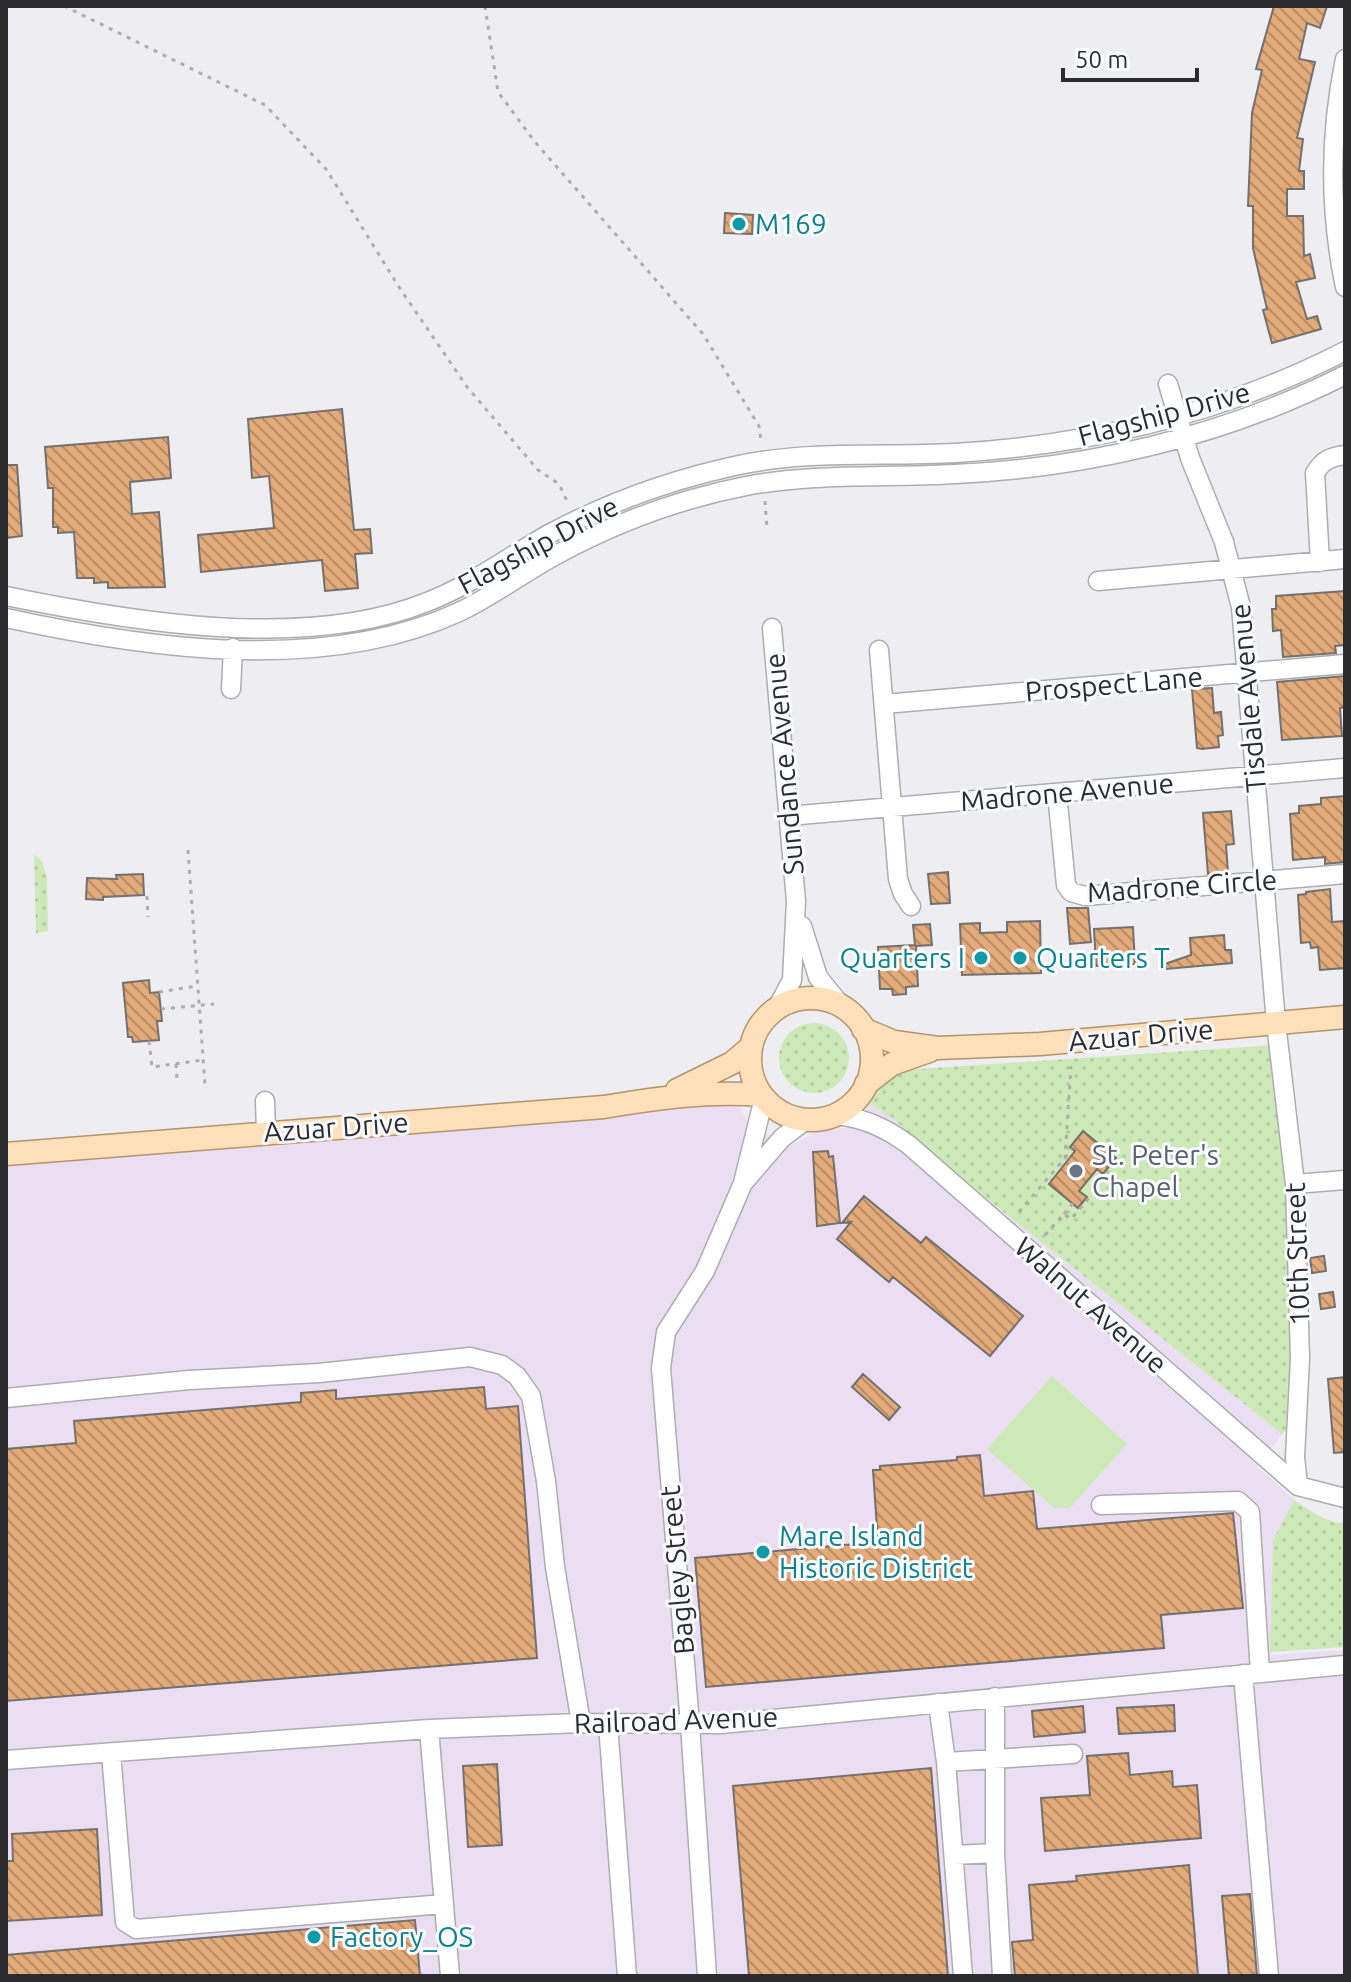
<svg xmlns="http://www.w3.org/2000/svg" width="1351" height="1982" font-family="Ubuntu,sans-serif">
	<style>
		.industrial { fill: #ecdef2 }
		.grass { fill: #cde9b7 }
		.park { fill: url(#park-dots) }
		.building { fill: url(#building-back-hatch); stroke: #74706d; stroke-width: 2 }
		.lines { fill: none; stroke-linecap: round; stroke-linejoin: round }
		.minor-casing { stroke: #acacb1; stroke-width: 21 }
		.major-casing { stroke: #b3936a; stroke-width: 25 }
		.path { stroke: #adadb1; stroke-width: 3; stroke-dasharray: 4 6; stroke-linecap: butt }
		.minor { stroke: #fff; stroke-width: 18 }
		.major { stroke: #fde0b9; stroke-width: 22 }
		.culture-dot { fill: #0f9aa8; stroke: #fafbff; stroke-width: 3 }
		.worship-dot { fill: #6b7280; stroke: #fafbff; stroke-width: 3 }
		.labels { text-anchor: middle; stroke-width: 6; stroke-linejoin: round; paint-order: stroke }
		.culture-label { font-size: 28px; fill: #0d838f; stroke: #fafbff; text-anchor: start }
		.street-label { font-size: 28px; fill: #2c2c2e; stroke: #fafbff }
		.worship-label { font-size: 28px; fill: #5b616d; stroke: #fafbff; text-anchor: start }
	</style>
	<defs>
		<pattern id="park-dots" width="8" height="8" patternUnits="userSpaceOnUse" patternTransform="scale(2)"><rect width="8" height="8" fill="#cde9b7"/><path d="M2 2h.1M6 6h.1" fill="none" stroke="#b0c89e" stroke-width="1.8" stroke-linecap="round"/></pattern>
		<pattern id="building-back-hatch" width="6" height="6" patternUnits="userSpaceOnUse" patternTransform="scale(2)"><rect width="6" height="6" fill="#e3ab7a"/><path d="M-1 5l2 2M0 0l6 6M5-1l2 2" fill="none" stroke="#b88b64"/></pattern>
	</defs>
	<rect width="100%" height="100%" fill="#ededf2"/>
	<path class="industrial" d="M728,1083l21,42 41,21 27,-15 34,-4 19,-23 25,16 30,29 357,285 -24,33 36,33 -21,40 -2,115 74,-5v326h-1339v-822l659,-58z"/>
	<path class="grass" d="M1052,1376l75,68 -57,64h-16l-67,-59z"/>
	<path class="park" d="M34,854l8,7 5,18 1,52 -12,2z
		M779 1058a35 35 0 1 1 70 0a35 35 0 1 1-70 0Z
		M1275,1045l11,94 7,284 -11,11 -357,-285 -30,-29 -25,-16 11,-20 22,-14z
		M1294,1500c15,10 32,23 51,23v124l-75,5 3,-112z"/>
	<path class="building" d="M1274,6h53l-7,22 -13,-5 -8,36 16,3 -18,76 6,1 -4,32h5v18h-17v27h16l1,40 6,-2 5,24 -19,4 11,37 10,-3 4,13 -49,14 -9,-33 4,-1 -14,-61v-42h-5l4,-93 10,-43 -6,-1z
		M725,213l28,2 -1,19 -28,-1z
		M342,409l12,121 16,-1 2,24 -17,1 3,34 -33,3 -3,-31 -121,12 -3,-37 76,-7 -5,-52 -17,2 -4,-59z
		M168,437l3,41 -41,4 2,32 27,-2 6,75 -57,1v-6l-14,1v-5h-17l-3,-46 -16,1v-6h-5v-39h-5l-3,-41z
		M6,465h11l5,71 -16,2z
		M1345,591v54l-10,1 1,7 -53,4 -2,-27 -8,1 -1,-22h4v-13z
		M1345,676v31l-5,1 2,28 -60,4 -5,-58z
		M1212,688l2,25 7,-1 2,23 -5,1 1,11 -17,2 -5,-1 -5,-59z
		M1345,796v66l-20,2v-7l-32,3 -3,-46 9,-1v-7l22,-2v-6z
		M1231,811l3,33 -8,1 2,27 -20,2 -5,-61z
		M948,872l2,31 -19,1 -3,-30z
		M143,874l1,21 -41,2v3l-17,-1 1,-21 30,1 -1,-4z
		M1330,889l2,33 13,-1v47l-25,2 -2,-23 -7,1 -1,-6 -9,1 -3,-48 8,-1v-2z
		M1067,908h21l3,34 -21,2z
		M1040,921l1,52 -79,2 -2,-51 20,-1v10l27,-1v-10z
		M930,924l2,21 -16,1 2,40 -12,1v7l-13,1 -1,-6h-12l-2,-42 37,-2 -2,-20z
		M1133,927l2,37 -39,2 -2,-37z
		M1224,935l1,15h6l1,13 -66,6 -1,-5 26,-9 -1,-17z
		M149,980l1,13 9,-1 3,29h-5l2,19 -26,2 -1,-5h-4l-5,-54z
		M1083,1131l33,27 -13,16 -6,-5 -18,22 8,6 -9,11 -29,-24 26,-33 -5,-4z
		M828,1151l1,6 4,-1 7,67 -23,3 -4,-74z
		M864,1196l57,47 5,-6 97,79 -33,40 -97,-79 -4,5 -52,-43 14,-17 -9,1z
		M1324,1256l2,15 -14,2 -2,-15z
		M1333,1292l2,15 -14,2 -2,-15z
		M863,1374l37,33 -11,13 -37,-33z
		M1345,1377v75l-11,1 -6,-74z
		M484,1387l2,22 32,-3 19,252 -531,43v-252l70,-6 -2,-22 227,-19v-9l35,-3v9z
		M980,1455l4,41 49,-5 4,38 196,-16 10,95 -82,7 3,33 -458,39 -11,-129 183,-16 -5,-72h7v-4l77,-6v-3z
		M1174,1705l1,26 -56,3 -2,-26z
		M1083,1706l2,26 -51,5 -2,-26z
		M1128,1753l2,22 42,-4 1,16 24,-2 4,53 -156,13 -4,-53 49,-3 -3,-39z
		M497,1764l5,81 -34,2 -5,-81z
		M931,1768l17,208h-199l-16,-190z
		M97,1829l5,86 -96,6v-60h7l-1,-27z
		M1189,1865l9,111h-183l-3,-34 21,-2 -4,-55 48,-4 -1,-5z
		M1250,1894l7,82h-28l-7,-80z
		M415,1920l5,56h-414v-21z"/>
	<g class="lines">
		<g class="minor-casing">
			<path id="minor" d="M1345,59c-16,77 -16,151 0,228
				M1168,384l22,74 34,84 17,65 35,416 19,161 5,174 -5,99 3,29
				M1320,562l-5,-89c8,-13 15,-16 30,-18
				M1098,581l247,-22
				M6,596c126,26 300,55 421,6 44,-17 81,-45 122,-68 60,-32 124,-55 190,-69 72,-15 144,-8 216,-12 135,-8 269,-40 390,-102
				M6,618c142,31 318,56 453,-6 34,-16 64,-39 97,-57 59,-32 123,-56 190,-69 69,-13 138,-8 209,-12 134,-6 269,-38 390,-99
				M772,628l24,273 -4,79 -15,28
				M879,650l19,229 5,15 8,12
				M231,689l2,-41
				M884,704l461,-40
				M1057,793l9,92 5,7 14,4 260,-22
				M788,816l557,-48
				M802,926l16,51 25,31
				M265,1101l1,32
				M836,1115c28,3 50,13 73,30l389,341 47,12
				M745,1181l37,-43 24,-18
				M1295,1184l50,-4
				M6,1398l183,-18 130,-7 151,-16 32,8 15,11 14,20 15,85 9,86 26,156
				M1101,1505l137,-4 12,11 10,161
				M1243,1674l26,302
				M995,1697v156
				M938,1703l8,59 17,214
				M608,1724l19,252
				M429,1729l21,247
				M111,1753l14,169 11,7 308,-25
				M6,1760l423,-31 152,-6 140,1 624,-59
				M946,1762l127,-8
				M954,1855l41,-2 7,123
				M707,1976l-17,-252 -29,-356 5,-36 39,-61 38,-88 21,-85"/>
		</g>
		<g class="major-casing">
			<path id="major" d="M750 1059a61 61 0 1 1 122 0a61 61 0 1 1-122 0Z
				M863,1029l31,13 44,6 102,-4 305,-27
				M866,1084l26,-20 37,-13
				M677,1090l55,-27 19,-16
				M6,1154l598,-47c54,-9 102,-16 157,-12"/>
		</g>
		<path class="path" d="M64,6l201,99 61,64 73,118 68,100 71,83 21,14 9,19
			M485,6l13,86 37,50 168,192 56,92 2,15
			M765,501l2,28
			M188,850l17,235
			M147,896l1,21
			M159,992l38,-6
			M161,1009l53,-5
			M149,1041l3,26 51,-7
			M176,1064l1,14
			M1065,1158l7,-9
			M1019,1212l46,-54 6,-92
			M1064,1214l9,-11
			M1045,1235l19,-21 7,5 18,-21"/>
		<use href="#minor" class="minor"/>
		<use href="#major" class="major"/>
	</g>
	<g class="culture-dot">
		<circle cx="739" cy="224" r="8"/>
		<circle cx="981" cy="958" r="8"/>
		<circle cx="1020" cy="958" r="8"/>
		<circle cx="763" cy="1552" r="8"/>
		<circle cx="314" cy="1937" r="8"/>
	</g>
	<circle class="worship-dot" cx="1076" cy="1171" r="8"/>
	<g class="labels">
		<g class="culture-label">
			<text x="755" y="234">M169</text>
			<text x="965" y="968" text-anchor="end">Quarters I</text>
			<text x="1036" y="968">Quarters T</text>
			<text x="779" y="1546">Mare Island<tspan x="779" dy="32">Historic District</tspan></text>
			<text x="330" y="1947">Factory_OS</text>
		</g>
		<g class="street-label">
			<text transform="translate(1164 414) rotate(-15)" y="10">Flagship Drive</text>
			<text transform="translate(538 545) rotate(-28)" y="10">Flagship Drive</text>
			<text transform="translate(1114 684) rotate(-5)" y="10">Prospect Lane</text>
			<text transform="translate(1248 698) rotate(-95)" y="10">Tisdale Avenue</text>
			<text transform="translate(784 764) rotate(-95)" y="10">Sundance Avenue</text>
			<text transform="translate(1067 792) rotate(-5)" y="10">Madrone Avenue</text>
			<text transform="translate(1182 886) rotate(-4)" y="10">Madrone Circle</text>
			<text transform="translate(1141 1035) rotate(-5)" y="10">Azuar Drive</text>
			<text transform="translate(336 1127) rotate(-4)" y="10">Azuar Drive</text>
			<text transform="translate(1297 1254) rotate(-92)" y="10">10th Street</text>
			<text transform="translate(1091 1305) rotate(41)" y="10">Walnut Avenue</text>
			<text transform="translate(677 1570) rotate(-95)" y="10">Bagley Street</text>
			<text transform="translate(676 1720) rotate(-2)" y="10">Railroad Avenue</text>
		</g>
		<g class="worship-label">
			<text x="1092" y="1165">St. Peter's<tspan x="1092" dy="32">Chapel</tspan></text>
		</g>
	</g>
	<rect width="1351" height="1982" fill="none" stroke="#2c2c2e" stroke-width="16"/>
	<path d="M1063 68v12h134v-12" fill="none" stroke="#2c2c2e" stroke-width="4"/>
	<text x="1075" y="68" font-size="24" fill="#2c2c2e" stroke="#fafbff" stroke-width="6" paint-order="stroke">50 m</text>
</svg>
